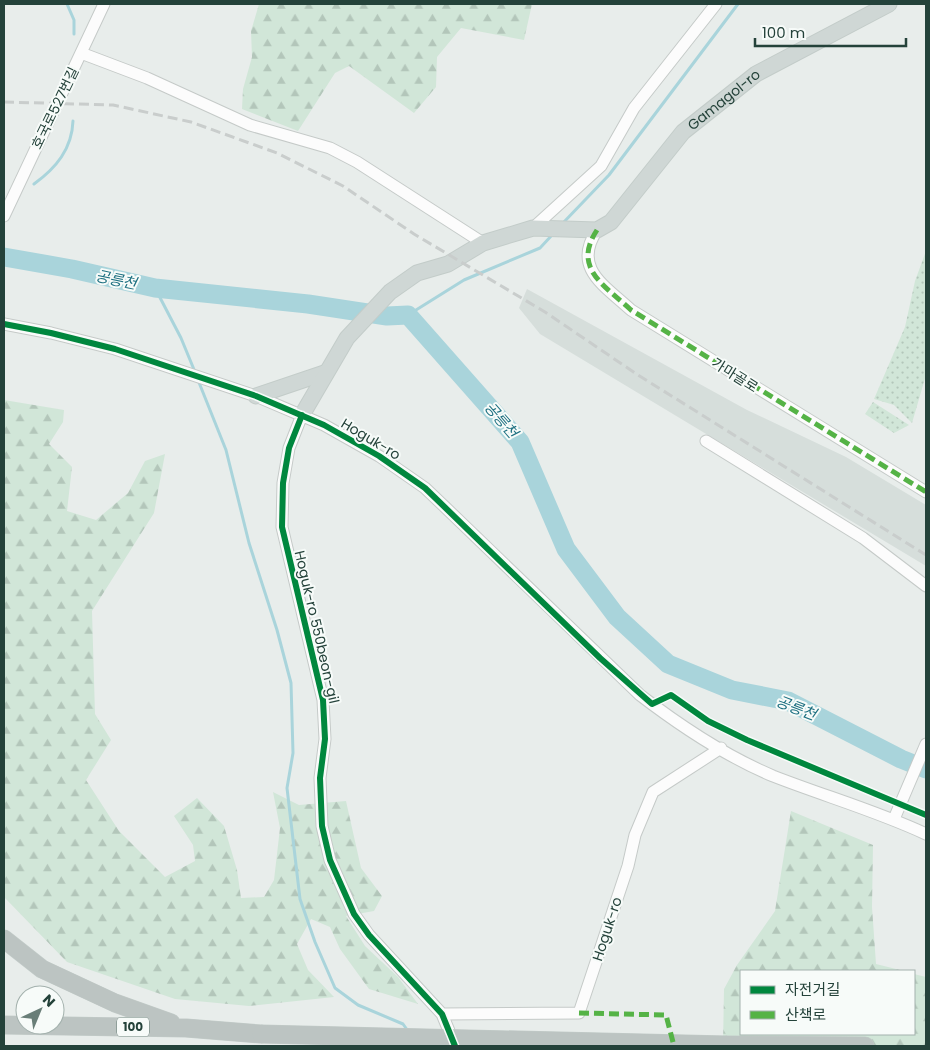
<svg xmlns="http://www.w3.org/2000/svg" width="930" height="1050" font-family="Poppins,'Noto Sans KR',sans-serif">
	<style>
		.built { fill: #d6dedb }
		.green { fill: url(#green-dots) }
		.forest { fill: url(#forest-firs) }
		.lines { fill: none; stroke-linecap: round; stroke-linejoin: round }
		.stream { stroke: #a9d4db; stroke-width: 3 }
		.river { stroke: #a9d4db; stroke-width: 19 }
		.minor-casing { stroke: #c5cac8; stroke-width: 13 }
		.major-casing { stroke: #c3ccc9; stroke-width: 17 }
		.highway-casing { stroke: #c3ccc9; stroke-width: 19 }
		.minor { stroke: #fcfcfc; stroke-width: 11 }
		.major { stroke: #cfd7d5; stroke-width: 15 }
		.highway { stroke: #bcc4c2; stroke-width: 18 }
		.rail { stroke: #c9cdcc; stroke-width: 3; stroke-dasharray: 10 5; stroke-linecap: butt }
		.highway-bridge-casing { stroke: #c3ccc9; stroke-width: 19; stroke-linecap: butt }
		.highway-bridge { stroke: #bcc4c2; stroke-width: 18 }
		.quiet { stroke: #55b346; stroke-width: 5; stroke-dasharray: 10 5; stroke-linecap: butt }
		.cycleway-casing { stroke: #f7fbf9; stroke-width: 9 }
		.cycleway { stroke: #00873e; stroke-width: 6 }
		.labels { text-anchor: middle; stroke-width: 4; stroke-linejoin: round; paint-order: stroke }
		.shield { fill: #f7fbf9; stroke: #637a73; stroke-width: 1 }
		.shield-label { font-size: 12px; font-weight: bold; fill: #24423a }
		.street-label { font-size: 14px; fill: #24423a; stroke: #f7fbf9 }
		.water-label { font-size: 15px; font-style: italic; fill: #1c6f80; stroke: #f7fbf9 }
	</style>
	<defs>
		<pattern id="green-dots" width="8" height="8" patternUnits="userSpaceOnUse" patternTransform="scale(1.25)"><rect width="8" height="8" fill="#d1e6d8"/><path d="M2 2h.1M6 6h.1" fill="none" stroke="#b3c6ba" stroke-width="1.8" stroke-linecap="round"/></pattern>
		<pattern id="forest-firs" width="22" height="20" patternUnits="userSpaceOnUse" patternTransform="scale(1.25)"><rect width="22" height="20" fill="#d1e6d8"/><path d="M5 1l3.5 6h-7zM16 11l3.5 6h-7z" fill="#b3c6ba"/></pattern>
	</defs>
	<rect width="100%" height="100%" fill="#e8edeb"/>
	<path class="built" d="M527,289l220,121 99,47 80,48v61l-386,-232 -21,-26z"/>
	<path class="green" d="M926,251v124l-14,48 -18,-18 -20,-6 31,-72 10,-46z
		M873,402l36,23 -15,8 -29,-19z"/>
	<path class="forest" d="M259,4h273l-8,36 -63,-12 -24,29 -1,30 -22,26 -65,-47 -14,7 -37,58 -56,-22 1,-20 9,-32 -1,-26z
		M4,400l60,10 -1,12 -14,22 23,23 -5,44 29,9 32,-27 17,-32 20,-7 -11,59 -62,98 3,103 16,26 -25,40 33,51 46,46 30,-16 -2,-16 -19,-29 23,-18 27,28 13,44 4,28 23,-1 10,-17 6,-52 -7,-36 26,13 47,-4 15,67 21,28 -8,15 -28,5 19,30 33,31 20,27 -49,-15 -29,-40 -10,-22 -19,-8 -14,25 11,26 26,27 -85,9 -74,-7 -108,-37 -63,-65z
		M791,811l82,34 -1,62 4,57 28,7h-163v63h173v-60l12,3v69h-203l1,-57 13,-24 38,-54z"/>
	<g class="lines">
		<path class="stream" d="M67,4l7,16v14
			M34,184c22,-16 38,-35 39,-63
			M562,224l47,-49 129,-171
			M155,288l26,50 14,34
			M408,315l56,-35 76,-32 13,-14
			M198,380l28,70 23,93 28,87 14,53 2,70 -6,35 13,111 15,43 20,46 23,17 45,19 5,7"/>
		<path class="river" d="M4,257l68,12 83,19 153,16 79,12 21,-1 112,127 46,107 51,68 51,47 64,26 56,11 113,58 25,10"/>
		<g class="minor-casing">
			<path id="minor" d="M81,53l66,25 103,47 80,23 27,14 126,81
				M4,216l100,-212
				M533,228l68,-62 33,-58 82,-104
				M597,230c-25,38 7,55 34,80l295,182
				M4,324l47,9 64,16 141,47 68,29 55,31 46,32 22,21 193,186c39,30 88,62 133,81 51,20 104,35 153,58
				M302,415l-13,33 -6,35 -1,44 41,173 2,39 -5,39 2,48 8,34 24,54 15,21 73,79 12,29
				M706,441l157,97 63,48
				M894,819l32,-75
				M442,1014l137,-1 49,-147 7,-31 18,-43 68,-44"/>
		</g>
		<g class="major-casing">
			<g id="major">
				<path d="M256,396l68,-23"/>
				<path id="s1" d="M302,415l45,-77 43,-46 27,-19 31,-9 35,-21 50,-15 64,2 14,-8 72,-90 73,-58 133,-70"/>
			</g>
		</g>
		<g class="highway-casing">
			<path id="highway" d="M4,939l38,30 73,34 56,20
				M4,1025l182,3 75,6
				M727,1045l138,1"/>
		</g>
		<use href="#minor" class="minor"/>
		<use href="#major" class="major"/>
		<use href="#highway" class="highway"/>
		<path class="rail" d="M4,102l109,3 78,17 86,31 66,33 71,48 131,78 93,63 288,180"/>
		<g class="highway-bridge-casing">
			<path id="highway-bridge" d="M261,1034l466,11"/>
		</g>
		<use href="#highway-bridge" class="highway-bridge"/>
		<path class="quiet" d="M597,230c-25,38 7,55 34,80l295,182
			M579,1013l87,2 8,31"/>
		<g class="cycleway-casing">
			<path id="cycleway" d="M4,324l47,9 64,16 141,47 68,29 55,31 46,32 175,170 52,46 19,-9 37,26 39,19 179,75
				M302,415l-13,33 -6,35 -1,44 41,173 2,39 -5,39 2,48 8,34 24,54 15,21 73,79 13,32"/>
		</g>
		<use href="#cycleway" class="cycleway"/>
	</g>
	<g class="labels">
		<rect class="shield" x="117" y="1017.5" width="32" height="19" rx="4"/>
		<g class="shield-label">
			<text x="133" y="1031">100</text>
		</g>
		<g class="street-label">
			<text dy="5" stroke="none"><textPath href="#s1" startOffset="558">Gamagol-ro</textPath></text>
			<text transform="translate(55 108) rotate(-64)" y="5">호국로527번길</text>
			<text transform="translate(735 375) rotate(32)" y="5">가마골로</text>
			<text transform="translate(371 439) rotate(31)" y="5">Hoguk-ro</text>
			<text transform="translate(317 627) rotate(77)" y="5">Hoguk-ro 550beon-gil</text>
			<text transform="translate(607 929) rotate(-72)" y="5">Hoguk-ro</text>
		</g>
		<g class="water-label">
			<text transform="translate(116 280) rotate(12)" y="5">공릉천</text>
			<text transform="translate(501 420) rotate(49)" y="5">공릉천</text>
			<text transform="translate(796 708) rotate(21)" y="5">공릉천</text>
		</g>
	</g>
	<rect width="930" height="1050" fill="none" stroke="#24423a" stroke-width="10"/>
	<rect x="740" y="970" width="175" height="65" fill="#f7fbf9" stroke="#a3b1ad"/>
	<rect x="750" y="986" width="25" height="8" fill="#00873e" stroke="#a3b1ad"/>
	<text x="785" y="995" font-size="15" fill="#24423a">자전거길</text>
	<rect x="750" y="1011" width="25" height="8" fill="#55b346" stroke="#a3b1ad"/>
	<text x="785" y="1020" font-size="15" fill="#24423a">산책로</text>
	<g transform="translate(40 1010) rotate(44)"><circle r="24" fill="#f7fbf9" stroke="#a3b1ad"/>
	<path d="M0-4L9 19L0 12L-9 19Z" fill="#697e78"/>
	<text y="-8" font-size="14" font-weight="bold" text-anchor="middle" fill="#24423a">N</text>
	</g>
	<path d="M755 38v8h151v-8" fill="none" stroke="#24423a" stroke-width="2.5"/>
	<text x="762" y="38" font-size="15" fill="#24423a" stroke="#f7fbf9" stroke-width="4" paint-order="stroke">100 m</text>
</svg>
